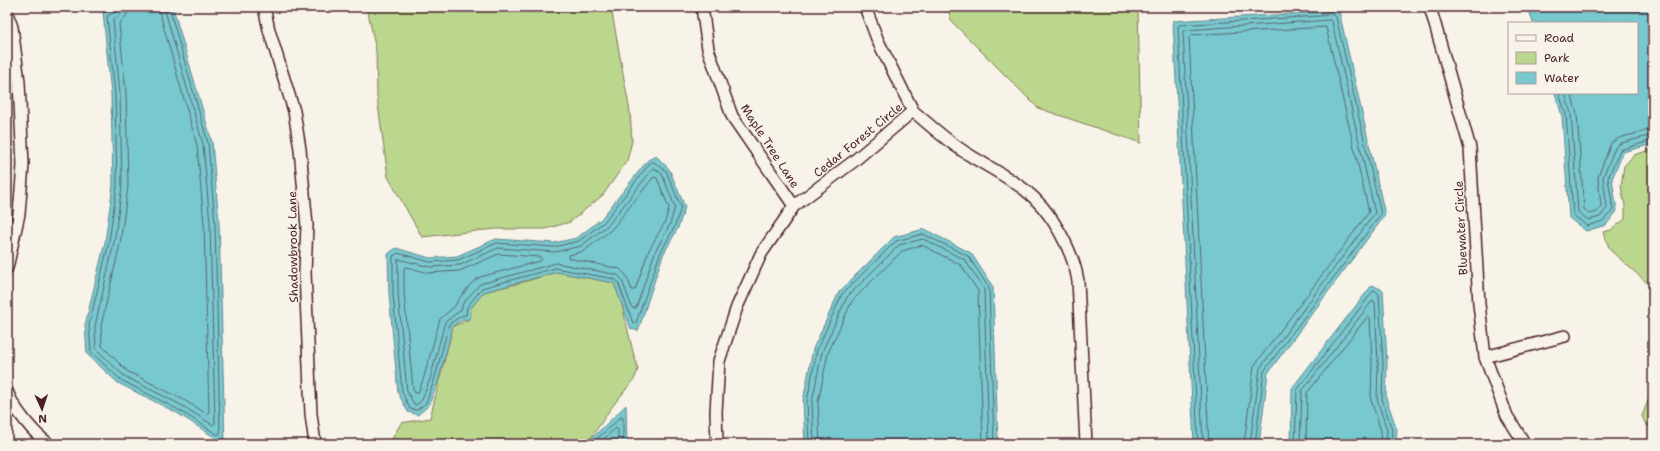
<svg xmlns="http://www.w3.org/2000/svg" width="1660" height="451" font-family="'Shantell Sans',sans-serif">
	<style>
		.green { fill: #bbd68d; stroke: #827a5c }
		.water { fill: #77c9cf; stroke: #65858d }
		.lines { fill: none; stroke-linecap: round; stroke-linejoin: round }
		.shore { stroke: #5c636d; stroke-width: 1 }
		.street-casing { stroke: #4a1f2b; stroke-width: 14 }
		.street { stroke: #f7f3e8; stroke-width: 11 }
		.labels { text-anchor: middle; stroke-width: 3; stroke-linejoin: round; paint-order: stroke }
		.street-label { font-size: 12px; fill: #4a1f2b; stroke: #f7f3e8 }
	</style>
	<rect width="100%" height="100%" fill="#f7f3e8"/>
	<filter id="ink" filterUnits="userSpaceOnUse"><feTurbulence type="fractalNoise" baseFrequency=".025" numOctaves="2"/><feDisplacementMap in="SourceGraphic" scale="8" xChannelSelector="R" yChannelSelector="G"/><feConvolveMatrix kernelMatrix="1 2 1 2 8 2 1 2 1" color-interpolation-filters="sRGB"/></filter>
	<g filter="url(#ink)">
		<path class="green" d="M367,7h244l19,105 2,29 -5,20 -24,34 -33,27 -25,7h-50l-73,8 -34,-60 -11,-80 -1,-46z
			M947,7h191l3,136 -103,-35 -86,-86z
			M1653,149v139l-43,-38 -7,-18 8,-2 14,-11v-13l-4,-20 3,-20 10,-11z
			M557,272l57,11 8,22 11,47 5,17 -3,9 -24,30 -22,33 -5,3h-195l12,-21 29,-5 23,-92 15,-6 2,-11 14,-17 36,-9z
			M1653,388v40l-7,-3 -4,-9z"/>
		<path class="water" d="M120,7l53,1 39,134 7,81 6,221 -48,-31 -59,-30 -31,-29 -2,-29 20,-83 8,-57 -2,-91 -8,-82z
			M1528,7h125v137l-30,8 -11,27 5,32 -11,14 -20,6 -17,-13 -7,-102 -7,-23h82v-70h-104z
			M1339,11l46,204 -117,158 -9,71h-65l-21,-423z
			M656,156l13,13 16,38 -7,21 -15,27 -25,76 -7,-2 -17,-46 -57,-11 -73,20 -14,17 1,6 -3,5 -5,-1 -10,7 -15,56 -9,23 -11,10 -10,-3 -10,-19 -9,-99 -1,-40 8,-6 34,10 27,-2 39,-17 58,4 23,-5 24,-19 47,-59z
			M924,229l47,24 22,34 5,157h-193l-2,-43 10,-52 26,-57 55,-55z
			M1372,285l11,5 4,73 -1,35 11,32 -2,14h-104l1,-56z
			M626,405l1,39h-43l5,-3z"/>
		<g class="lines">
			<path class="shore" d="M118,7l-2,5 -9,4 8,78 2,91 -8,57 -20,83 2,27 30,28 58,30 39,25 2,-2 -5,-210 -7,-80 -39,-136
				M123,7l-2,7 -8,6 7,74 2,92 -8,57 -19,83 1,23 28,27 57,29 32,20 2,-2 -5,-200 -7,-79 -39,-137
				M129,7l-3,9 -7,8 7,69 2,93 -8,58 -19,82 1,20 25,25 57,29 23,14 2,-2 -5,-188 -7,-79 -39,-138
				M1559,93l7,22 7,100 14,11 16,-5 10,-11 -5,-32 12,-28 33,-10
				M1565,93l6,21 7,98 10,8 12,-3 7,-9 -4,-31 12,-29 6,-5 32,-8
				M1571,93l6,21 7,95 5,5 8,-2 4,-5 -3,-30 13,-34 8,-5 34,-9
				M654,162l12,9 15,36 -6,19 -15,28 -24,69h-3l-15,-41 -4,-3 -59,-11 -73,20 -15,19 -1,8 -5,1 -12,8 -15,57 -8,22 -9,7 -7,-1 -8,-17 -9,-98v-38l5,-3 32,9 28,-2 39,-17 57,4 25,-6 25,-19 46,-59z
				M654,168l8,6 13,33 -5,17 -15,28 -19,56h-4l-10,-28 -4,-5 -62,-12 -76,21 -17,19 -2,7 -16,12 -15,57 -8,21 -6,5 -2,-1 -7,-13 -9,-98v-34l32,8 30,-2 38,-17 57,4 26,-6 27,-21z
				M654,177l3,1 12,30 -4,14 -16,28 -14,40h-3l-6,-15 -6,-6 -52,-11 1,-3 15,-4 27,-21z
				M499,254l41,3 2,2 -2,2 -60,16 -8,6 -14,17 -3,6 -15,13 -16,58 -6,16h-3l-2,-4 -9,-96v-25l2,-1 23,6 30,-2z
				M591,444l30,-27 2,1v26
				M598,444l18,-16 2,2v14
				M809,444l-2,-43 10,-51 25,-56 54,-53 27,-7 45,22 21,32 5,156
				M814,444l-2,-42 10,-50 25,-55 52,-52 24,-6 42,21 19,29 5,155
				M820,444l-2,-42 10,-49 24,-52 50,-50 20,-6 39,20 17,26 5,153
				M1198,444l-20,-418 1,-1 155,-10 2,2 45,197 -117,157 -9,73
				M1203,444l-20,-413 2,-1 145,-10 2,2 43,191 -115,155 -10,76
				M1209,444l-20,-407 2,-2 135,-8 43,185 -115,154 -10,78
				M1295,444l2,-54 77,-100 5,4 4,69 -1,36 10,31 -1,14
				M1300,444l2,-53 71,-91 2,2 3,61 -1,36 10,31 -1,14
				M1306,444l1,-51 61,-77 2,2 2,45 -1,37 10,31 -1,13"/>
			<g class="street-casing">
				<path id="street" d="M264,7l5,23 25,81 6,38 7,77 -2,46 6,142 4,30
					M702,7l6,42 24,67 62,90
					M865,7l13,34 35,70
					M1430,7l40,141 9,156 6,53 22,59 18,28
					M7,13l5,14 7,55 4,83 -4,49 -12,54
					M1485,357l80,-21
					M7,391c6,17 27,43 42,53
					M717,444l-1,-32 3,-51 18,-54 24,-53 33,-48 60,-45 59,-50c19,16 37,33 58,45 18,11 37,21 54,34 26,20 48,60 53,91l8,163"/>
			</g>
			<use href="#street" class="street"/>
		</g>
	</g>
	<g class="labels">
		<g class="street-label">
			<text transform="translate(858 140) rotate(-39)" y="4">Cedar Forest Circle</text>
			<text transform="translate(770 146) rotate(57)" y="4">Maple Tree Lane</text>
			<text transform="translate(1461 228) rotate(-93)" y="4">Bluewater Circle</text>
			<text transform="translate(293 247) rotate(-91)" y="4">Shadowbrook Lane</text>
		</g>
	</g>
	<rect width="1660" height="451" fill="none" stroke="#f7f3e8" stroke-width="24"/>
	<rect x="12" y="12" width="1636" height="427" fill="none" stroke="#4a1f2b" stroke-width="1.5" filter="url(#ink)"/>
	<rect x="1508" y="22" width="130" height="72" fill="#f7f3e8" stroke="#b29e9c"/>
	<rect x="1516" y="35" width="20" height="6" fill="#f7f3e8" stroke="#b29e9c"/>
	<text x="1544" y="42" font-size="12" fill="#4a1f2b">Road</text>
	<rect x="1516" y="52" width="20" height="12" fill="#bbd68d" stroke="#b29e9c"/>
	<text x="1544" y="62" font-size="12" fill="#4a1f2b">Park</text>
	<rect x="1516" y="72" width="20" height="12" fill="#77c9cf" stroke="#b29e9c"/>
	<text x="1544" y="82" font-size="12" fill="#4a1f2b">Water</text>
	<g transform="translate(42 409) rotate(177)" stroke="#f7f3e8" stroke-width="3" paint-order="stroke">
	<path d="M0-3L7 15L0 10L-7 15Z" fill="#4a1f2b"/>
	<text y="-6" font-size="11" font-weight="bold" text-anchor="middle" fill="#4a1f2b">N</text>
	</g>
</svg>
